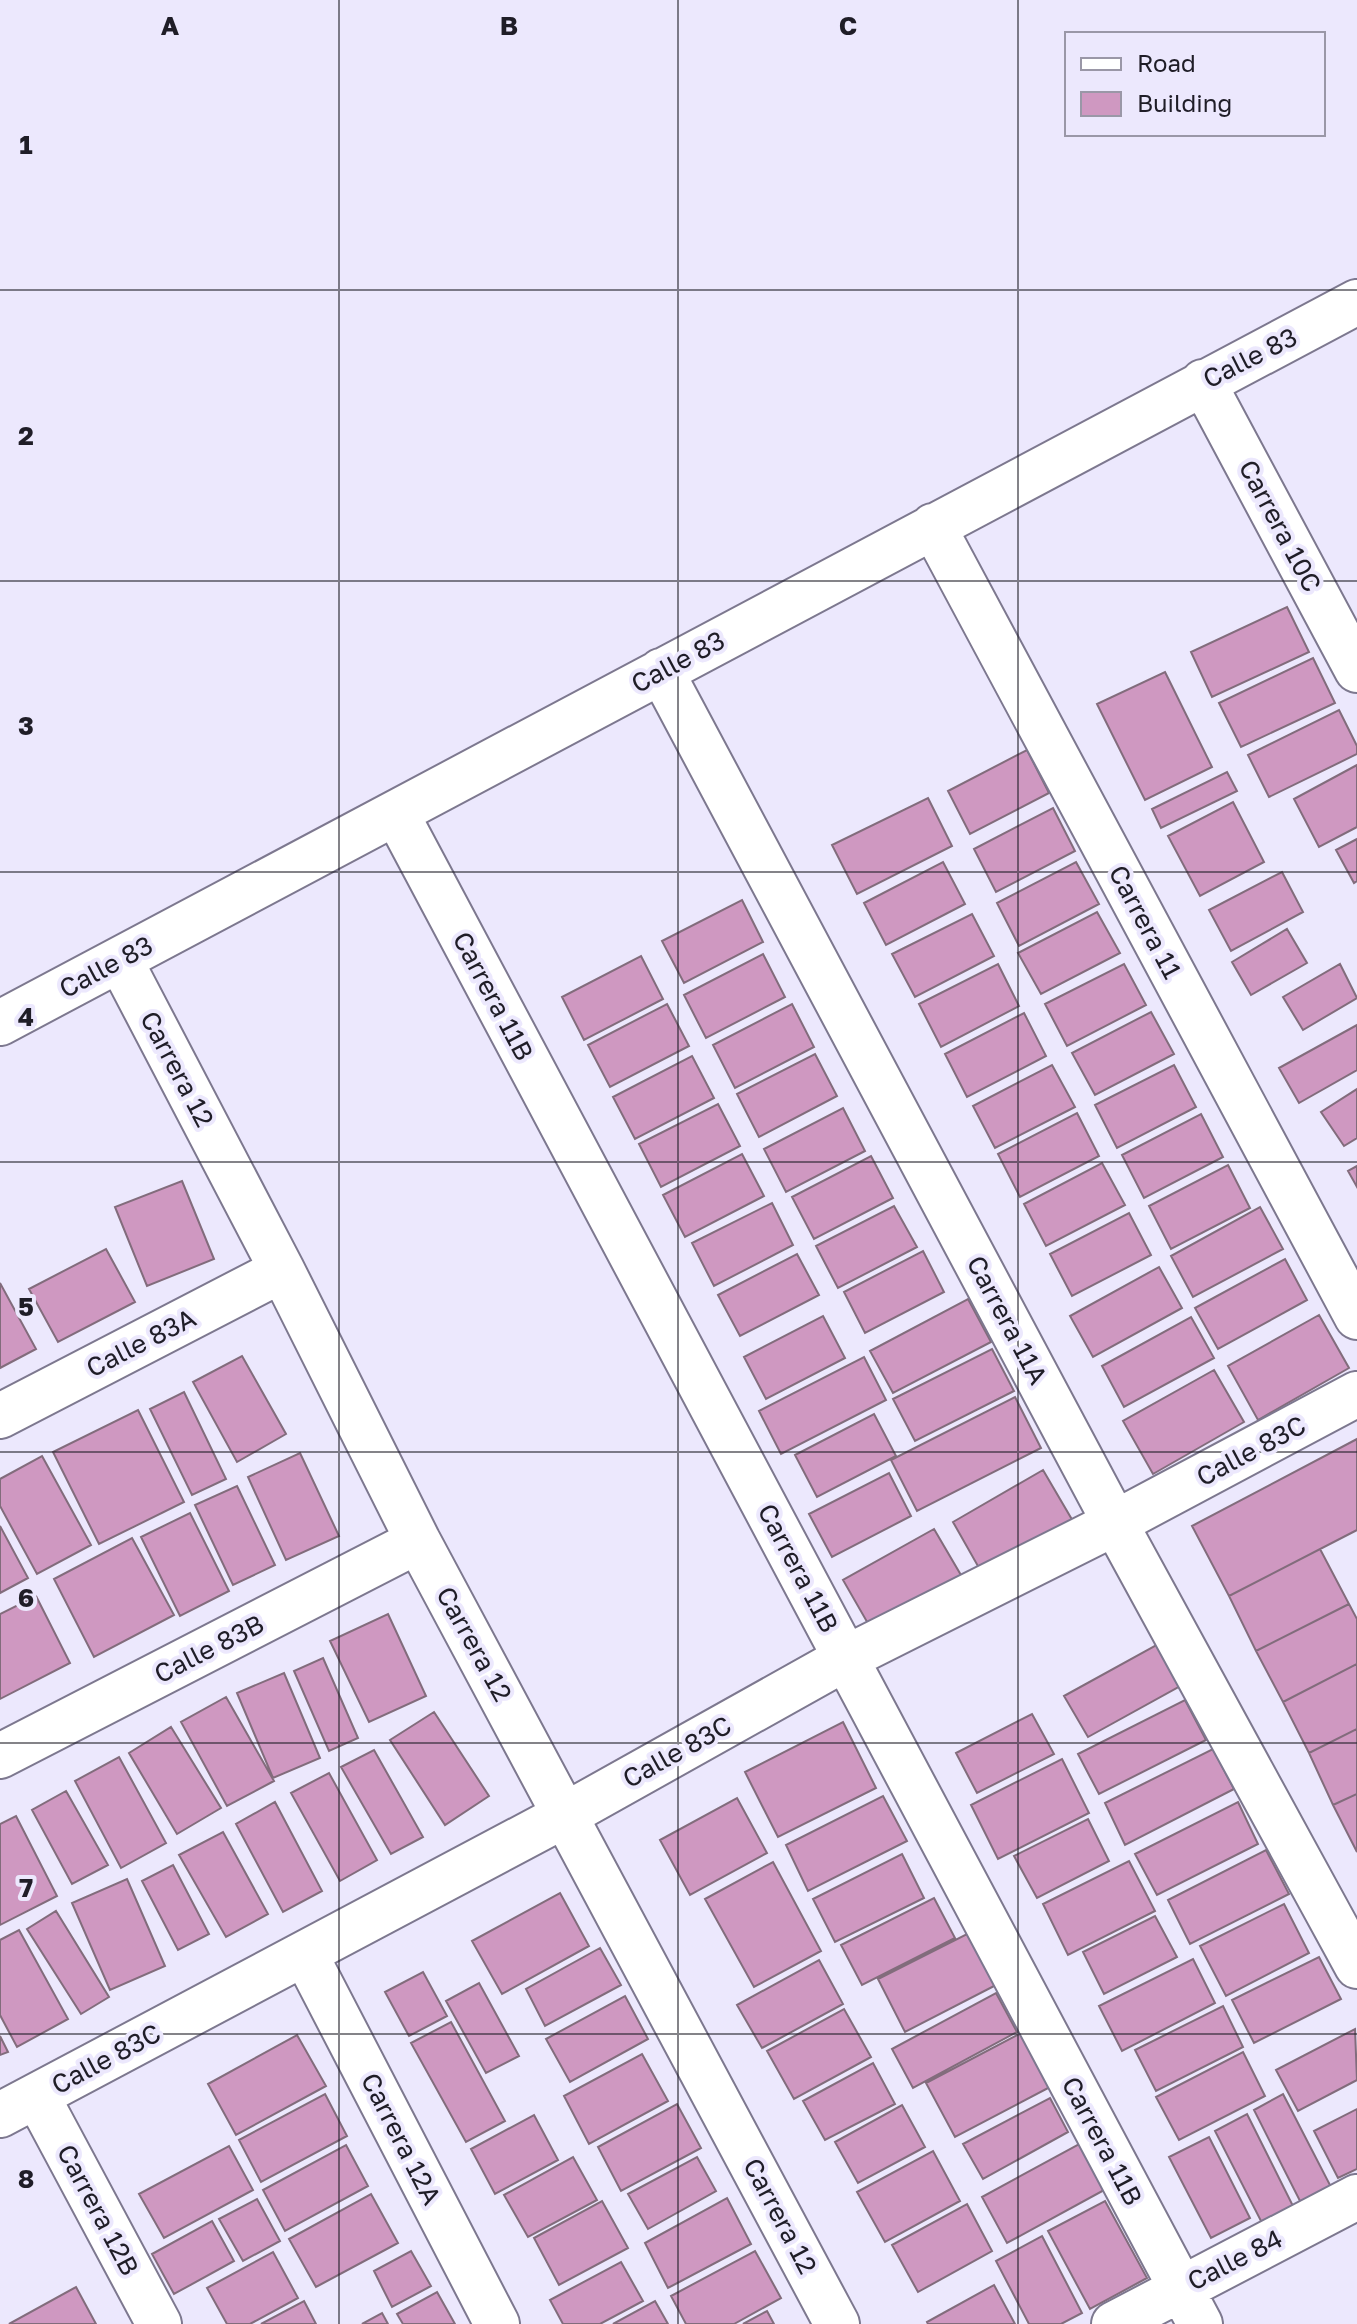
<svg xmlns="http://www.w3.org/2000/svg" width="1357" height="2324" font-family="'Golos Text',sans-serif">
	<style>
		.building { fill: #cf98c1; stroke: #826c7c; stroke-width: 2 }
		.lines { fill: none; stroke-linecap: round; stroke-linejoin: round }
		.minor-casing { stroke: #7d788f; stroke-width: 48 }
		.minor { stroke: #fff; stroke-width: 44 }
		.grid { fill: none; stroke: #1f1d27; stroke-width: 2; stroke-opacity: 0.55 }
		.labels { text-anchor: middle; stroke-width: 8; stroke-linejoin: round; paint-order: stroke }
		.street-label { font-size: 26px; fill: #1f1d27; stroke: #ece8fd }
		.grid-label { font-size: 26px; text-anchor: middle; font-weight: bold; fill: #1f1d27; stroke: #ece8fd; stroke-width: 8; stroke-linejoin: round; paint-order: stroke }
	</style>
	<rect width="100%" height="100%" fill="#ece8fd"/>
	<path class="building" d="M1287,607l22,45 -97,45 -21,-45z
		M1313,658l22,45 -94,44 -22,-44z
		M1165,672l47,95 -67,33 -48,-96z
		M1339,710l18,36v8l-88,43 -21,-42z
		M1027,750l22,43 -79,41 -22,-43z
		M1357,765v62l-38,20 -25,-48z
		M1227,772l10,19 -76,37 -9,-19z
		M928,798l24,48 -95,48 -25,-49z
		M1233,802l31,60 -64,34 -32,-60z
		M1053,808l22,43 -79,41 -22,-43z
		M1357,839v42l-3,2 -18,-33z
		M943,862l22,42 -79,41 -22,-42z
		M1076,862l23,42 -80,42 -22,-43z
		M1282,872l21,40 -72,39 -22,-41z
		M742,900l21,42 -79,41 -22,-42z
		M1097,912l23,41 -79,41 -23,-41z
		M972,914l22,42 -79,41 -23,-43z
		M1287,929l20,34 -56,32 -19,-33z
		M763,954l22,43 -79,41 -22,-43z
		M641,956l22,43 -79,41 -22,-43z
		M998,964l21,42 -78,41 -22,-43z
		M1124,964l22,41 -79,41 -22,-42z
		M1340,964l17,34 -54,32 -20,-33z
		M667,1004l22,42 -79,41 -22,-42z
		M792,1004l22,43 -79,41 -22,-43z
		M1151,1012l23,42 -79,41 -23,-42z
		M1024,1013l22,43 -79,41 -22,-43z
		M1357,1025v45l-58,33 -20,-35z
		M815,1054l22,42 -78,41 -22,-43z
		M692,1056l22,42 -79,41 -22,-42z
		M1052,1065l23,42 -80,41 -22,-42z
		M1174,1065l22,42 -79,41 -22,-43z
		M1357,1089v49l-13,8 -23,-34z
		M718,1104l22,42 -79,41 -22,-43z
		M843,1108l22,43 -79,41 -22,-43z
		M1077,1113l22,43 -79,41 -22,-43z
		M1201,1114l22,43 -79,41 -22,-43z
		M742,1154l22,42 -79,41 -22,-42z
		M871,1156l22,42 -79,41 -22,-42z
		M1102,1163l23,42 -79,41 -22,-42z
		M1228,1165l22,43 -79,41 -22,-43z
		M1357,1166v21l-9,-16z
		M182,1181l32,78 -67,27 -32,-79z
		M772,1203l21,42 -79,41 -22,-43z
		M894,1206l23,41 -79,41 -22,-42z
		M1260,1207l23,42 -90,48 -22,-41z
		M1129,1213l22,42 -79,41 -22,-42z
		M106,1249l29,53 -77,40 -29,-53z
		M923,1251l21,41 -79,41 -21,-41z
		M797,1254l22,41 -79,41 -22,-41z
		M1285,1259l22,41 -89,49 -23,-41z
		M1159,1267l23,41 -89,49 -23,-41z
		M0,1283l36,66 -36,19z
		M968,1299l23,43 -98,51 -23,-42z
		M1319,1315l30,53 -91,52 -30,-54z
		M823,1316l22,42 -79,41 -22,-42z
		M1191,1317l23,41 -90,49 -22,-41z
		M992,1349l22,42 -99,50 -22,-42z
		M242,1356l44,78 -49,28 -44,-80z
		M864,1357l22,43 -105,54 -22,-43z
		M1214,1370l30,52 -91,52 -30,-53z
		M184,1392l42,87 -34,16 -42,-86z
		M1015,1397l26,51 -124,63 -26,-51z
		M138,1410l46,92 -85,42 -46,-92z
		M874,1414l22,42 -79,41 -22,-42z
		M1357,1439v91l-128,66 -37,-70z
		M300,1453l39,83 -53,24 -38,-83z
		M42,1456l49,89 -54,29 -37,-68v-27z
		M1043,1470l31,53 -91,52 -30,-53z
		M889,1473l22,43 -79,41 -23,-43z
		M237,1486l38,79 -42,20 -38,-80z
		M190,1513l39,78 -49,25 -39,-79z
		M0,1526l28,52 -28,15z
		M934,1529l31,53 -91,52 -31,-54z
		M132,1538l42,77 -80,42 -40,-78z
		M1320,1549l29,55 -93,47 -27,-55z
		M36,1596l34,67 -70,36v-85z
		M1349,1604l8,15v45l-74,38 -27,-51z
		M388,1614l38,82 -57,26 -39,-81z
		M1160,1643l22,42 -94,52 -24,-41z
		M323,1658l35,80 -29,13 -35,-80z
		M1357,1664v65l-48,24 -26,-51z
		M284,1673l36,85 -47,20 -36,-85z
		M226,1697l48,84 -47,25 -46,-84z
		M1185,1700l21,40 -107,54 -21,-40z
		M434,1712l55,84 -44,29 -55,-85z
		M1032,1714l22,40 -77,39 -21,-40z
		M843,1722l33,66 -98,49 -33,-65z
		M171,1727l50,81 -44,26 -48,-81z
		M1357,1729v65l-24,11 -24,-52z
		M1213,1749l21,40 -109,56 -20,-42z
		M374,1750l49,87 -32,17 -50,-87z
		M119,1757l47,86 -45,25 -46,-87z
		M1062,1759l27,54 -91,46 -27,-54z
		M329,1773l48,87 -37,21 -49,-88z
		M66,1791l42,74 -36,19 -40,-74z
		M1357,1794v58l-24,-47z
		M883,1796l24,45 -99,50 -22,-46z
		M737,1798l30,55 -77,42 -30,-55z
		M275,1802l47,89 -39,21 -47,-88z
		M1238,1802l20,42 -101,51 -22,-41z
		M16,1816l41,80 -57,29v-101z
		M1088,1819l21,42 -72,37 -23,-42z
		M223,1832l45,82 -42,23 -47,-82z
		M1266,1850l23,44 -99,50 -22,-44z
		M902,1854l22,44 -89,44 -22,-43z
		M1129,1861l26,50 -87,44 -25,-51z
		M773,1862l48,89 -67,36 -49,-88z
		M173,1865l36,69 -31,16 -36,-69z
		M127,1879l38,87 -55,24 -38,-87z
		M560,1893l29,53 -87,48 -30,-53z
		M934,1898l21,40 -93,47 -21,-40z
		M1284,1904l25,49 -83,43 -26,-50z
		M56,1911l53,86 -28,17 -54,-85z
		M1155,1916l22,41 -73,37 -21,-42z
		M19,1930l49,89 -51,28 -17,-32v-75z
		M971,1932l27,52 -93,48 -27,-53z
		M600,1948l21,37 -76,41 -19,-37z
		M1319,1957l22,42 -87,44 -22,-43z
		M1193,1959l22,44 -93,48 -23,-45z
		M819,1960l24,44 -81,44 -25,-43z
		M423,1972l24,44 -38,20 -24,-44z
		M479,1983l40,73 -33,17 -40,-72z
		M996,1993l21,39 -104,56 -21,-39z
		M625,1996l23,43 -78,43 -24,-43z
		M1223,2006l20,41 -87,44 -21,-41z
		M844,2009l27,48 -77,42 -27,-48z
		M451,2022l54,99 -39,21 -55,-99z
		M1355,2029l2,51 -59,31 -22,-41z
		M1021,2033l29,54 -95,50 -29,-54z
		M297,2035l29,51 -90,49 -28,-51z
		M0,2036l8,16 -8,3z
		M1243,2052l22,44 -86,44 -23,-43z
		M642,2054l26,47 -79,43 -25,-48z
		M873,2063l22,41 -70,36 -22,-39z
		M325,2094l22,42 -86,46 -22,-42z
		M1283,2094l48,93 -30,16 -47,-93z
		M1050,2098l18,34 -85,47 -20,-35z
		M677,2104l24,44 -80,43 -23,-44z
		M902,2105l23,42 -67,36 -23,-41z
		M1357,2109v60l-19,9 -24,-47z
		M1247,2114l46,92 -31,17 -47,-92z
		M534,2115l24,45 -63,34 -24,-45z
		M1209,2137l41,81 -39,20 -42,-81z
		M1081,2143l25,46 -99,54 -25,-46z
		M346,2145l22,41 -83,45 -22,-41z
		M229,2146l24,44 -89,48 -25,-44z
		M933,2151l27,50 -75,41 -28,-50z
		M573,2157l24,43 -69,37 -24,-42z
		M697,2157l19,34 -68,38 -20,-35z
		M371,2194l27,49 -82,44 -27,-48z
		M727,2198l24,46 -83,44 -23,-45z
		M257,2199l23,42 -37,20 -24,-42z
		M602,2201l26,47 -69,37 -25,-47z
		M1105,2201l42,77 -57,31 -42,-78z
		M967,2204l25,47 -74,41 -26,-47z
		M212,2221l22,40 -60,33 -22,-40z
		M1042,2236l40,77 -21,11h-32l-33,-63z
		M411,2251l20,35 -39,21 -18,-36z
		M755,2251l26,47 -47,26h-48l-15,-28z
		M273,2252l25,46 -48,26h-23l-20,-36z
		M621,2262l22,39 -43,23h-37l-13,-24z
		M994,2285l21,39h-87l-1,-2z
		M76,2287l20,37h-87z
		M437,2292l18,32h-52l-6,-10z
		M304,2301l12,23h-55z
		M655,2301l13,23h-55z
		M767,2311l7,13h-31z
		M382,2313l6,11h-26z"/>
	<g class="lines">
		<g class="minor-casing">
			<path id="minor" d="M1203,382l154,288
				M933,526l424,791
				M661,671l454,852 242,443
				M396,813l804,1511
				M120,960l162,310 136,271 419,783
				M0,1023l1357,-721
				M0,1416l282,-146
				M0,1756l418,-215
				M305,1954l192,370
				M37,2096l122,228
				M0,2115l567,-301 279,-156 269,-135 242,-129
				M1114,2324l243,-127"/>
		</g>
		<use href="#minor" class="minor"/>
	</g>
	<path class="grid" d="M339,0v2324M678,0v2324M1018,0v2324M0,290h1357M0,581h1357M0,872h1357M0,1162h1357M0,1452h1357M0,1743h1357M0,2034h1357"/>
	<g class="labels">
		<g class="street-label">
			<text transform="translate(1250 358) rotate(-27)" y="9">Calle 83</text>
			<text transform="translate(1280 526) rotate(62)" y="9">Carrera 10C</text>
			<text transform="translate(678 662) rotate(-28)" y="9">Calle 83</text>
			<text transform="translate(1145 922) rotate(62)" y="9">Carrera 11</text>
			<text transform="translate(106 967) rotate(-28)" y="9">Calle 83</text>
			<text transform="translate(493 996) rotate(62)" y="9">Carrera 11B</text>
			<text transform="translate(177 1069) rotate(62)" y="9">Carrera 12</text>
			<text transform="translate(1007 1320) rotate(62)" y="9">Carrera 11A</text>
			<text transform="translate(141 1343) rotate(-27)" y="9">Calle 83A</text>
			<text transform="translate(1251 1451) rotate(-28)" y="9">Calle 83C</text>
			<text transform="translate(798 1568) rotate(62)" y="9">Carrera 11B</text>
			<text transform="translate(474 1644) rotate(61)" y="9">Carrera 12</text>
			<text transform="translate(209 1649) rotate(-27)" y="9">Calle 83B</text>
			<text transform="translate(677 1752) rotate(-29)" y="9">Calle 83C</text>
			<text transform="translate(106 2059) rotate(-28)" y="9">Calle 83C</text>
			<text transform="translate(401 2139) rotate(63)" y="9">Carrera 12A</text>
			<text transform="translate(1102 2141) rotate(62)" y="9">Carrera 11B</text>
			<text transform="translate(98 2210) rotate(62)" y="9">Carrera 12B</text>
			<text transform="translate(780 2216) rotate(62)" y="9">Carrera 12</text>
			<text transform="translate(1235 2260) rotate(-27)" y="9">Calle 84</text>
		</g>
	</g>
	<g class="grid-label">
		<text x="170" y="35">A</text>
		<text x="509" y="35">B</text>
		<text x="848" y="35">C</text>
		<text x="26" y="154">1</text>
		<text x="26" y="445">2</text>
		<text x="26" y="735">3</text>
		<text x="26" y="1026">4</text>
		<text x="26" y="1316">5</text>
		<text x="26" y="1607">6</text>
		<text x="26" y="1897">7</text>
		<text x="26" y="2188">8</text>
	</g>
	<rect x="1065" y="32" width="260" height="104" fill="#ece8fd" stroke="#9a97a7" stroke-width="2"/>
	<rect x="1081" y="58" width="40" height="12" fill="#ffffff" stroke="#9a97a7" stroke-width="2"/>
	<text x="1137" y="72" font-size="24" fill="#1f1d27">Road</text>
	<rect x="1081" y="92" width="40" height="24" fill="#cf98c1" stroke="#9a97a7" stroke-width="2"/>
	<text x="1137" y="112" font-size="24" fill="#1f1d27">Building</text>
</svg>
